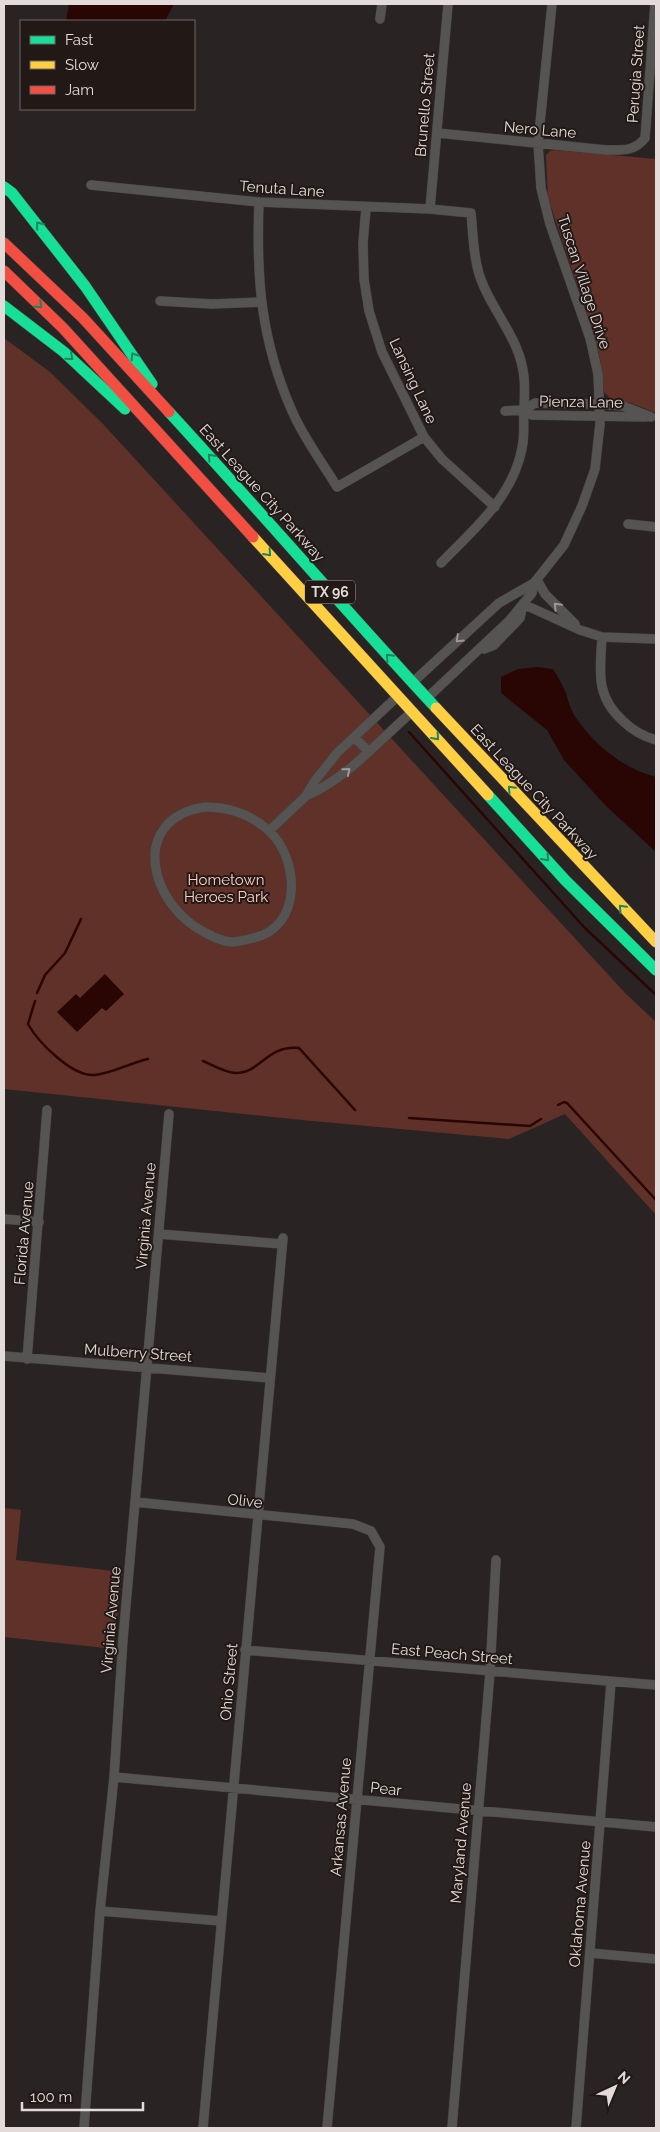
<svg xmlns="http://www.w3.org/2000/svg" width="660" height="2132" font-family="Raleway,sans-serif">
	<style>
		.green { fill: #5f3128 }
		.water { fill: #290603 }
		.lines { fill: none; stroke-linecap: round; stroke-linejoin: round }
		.stream { stroke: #290603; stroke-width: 2.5 }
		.street-casing { stroke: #464241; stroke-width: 10 }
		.fast-casing { stroke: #464241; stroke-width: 12 }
		.slow-casing { stroke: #464241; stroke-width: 12 }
		.jam-casing { stroke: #464241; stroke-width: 12 }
		.street { stroke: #565453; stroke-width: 9 }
		.fast { stroke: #16e098; stroke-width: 11 }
		.slow { stroke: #ffcf43; stroke-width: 11 }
		.jam { stroke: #f24e42; stroke-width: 11 }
		.oneway { stroke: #1b865e }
		.oneway2 { stroke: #9c9896 }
		.labels { text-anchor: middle; stroke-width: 4; stroke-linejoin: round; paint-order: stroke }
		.shield { fill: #221816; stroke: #a8a09e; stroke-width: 1 }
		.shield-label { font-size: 14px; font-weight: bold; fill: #e2dbd9 }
		.street-label { font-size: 15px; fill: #e2dbd9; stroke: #221816 }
		.park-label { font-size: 15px; fill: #fecec3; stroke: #221816 }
	</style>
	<rect width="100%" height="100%" fill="#292423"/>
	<path class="green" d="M555,150l101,9v254l-25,-10 -20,-4 -7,-7 -4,-33 -6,-24 -46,-137 -2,-43 4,-4z
		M4,338l46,34 53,52 523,570 30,28v193l-91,-101 -56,25 -207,-19 -298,-31z
		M4,1508l17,2 -5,50 106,12 -8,77 -110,-12z"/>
	<path class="water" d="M69,4h105l-9,17h-99z
		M537,667l16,2c5,7 9,15 13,24 2,7 4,15 8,22 19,29 48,53 82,62v75l-50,-46 -42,-46 -17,-30 -46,-37v-16l17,-8z
		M105,974l19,20 -18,17 -4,-3 -25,24 -20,-20 19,-18 4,4z"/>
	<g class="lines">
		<path class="stream" d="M409,732l175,195 72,68
			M37,993l8,-18 20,-22 16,-34
			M35,1001l-7,23c10,18 44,53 67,51 18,-2 35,-12 53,-16
			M203,1061c10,4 22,12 33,12 25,0 30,-28 63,-25l56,62
			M558,1105l6,-3 3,1 89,97
			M409,1118l121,8 11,-7"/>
		<g class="street-casing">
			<path id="street" d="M380,19l2,-15
				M437,133l169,17c16,0 28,2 39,-12l10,-134
				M91,185l168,17 171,7 41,4c2,19 2,39 7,57 6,25 28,53 38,77 10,23 9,40 8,63 -1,13 1,26 -2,38 -9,49 -48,81 -81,115
				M259,202c-3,76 2,139 33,209 11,26 30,51 45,76l87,-50
				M366,208l-3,35 1,36 5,32 13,41 42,85 18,22 53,48
				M430,209l18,-205
				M160,301l52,3 49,-2
				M524,410l8,5 114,2
				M505,411l19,-1 11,-7 63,1 25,2 28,11
				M628,524l28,3
				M537,580l8,14 30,30
				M602,637c-2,34 -7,59 21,84 10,10 19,15 33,19
				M484,649l10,-4 26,-27 3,-14 57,26 22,7 54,2
				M413,682l86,-79 35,-20
				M427,698l82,-77 23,-28 2,-10 30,-38 18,-39 13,-37 5,-45 -2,-50 -8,-36 -40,-114 -9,-36 -3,-45 14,-139
				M354,737l15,15
				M306,796c43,-19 72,-55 107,-85
				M205,807c24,0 45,7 63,23 32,28 35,98 -15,108 -7,2 -15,4 -22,4 -9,-1 -18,-5 -25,-9 -56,-27 -79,-114 -1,-126z
				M269,831l37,-35 8,-14 23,-29 61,-57
				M4,1219l35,3
				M159,1234l123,10
				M4,1356l266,22
				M27,1359l20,-249
				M135,1502l218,22 18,7 9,16 -53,581
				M245,1650l411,35
				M114,1777l542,50
				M100,1911l121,10
				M590,1953l66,6
				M84,2128l16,-217 14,-134 9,-138 46,-525
				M203,2128l80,-890
				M452,2128l38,-456 6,-112
				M576,2128l35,-446"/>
		</g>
		<g class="fast-casing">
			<path id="fast" d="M4,187l8,6 73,93 67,98
				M4,306l60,46 61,57
				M169,412c90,98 177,199 267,296
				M488,795l77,85 91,90"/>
		</g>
		<g class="slow-casing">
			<path id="slow" d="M253,537l235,258
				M436,708l220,234"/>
		</g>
		<g class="jam-casing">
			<path id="jam" d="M4,243l79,75 86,94
				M4,271l59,57 190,209"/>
		</g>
		<use href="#street" class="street"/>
		<use href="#fast" class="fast"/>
		<use href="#slow" class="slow"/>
		<use href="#jam" class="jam"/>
	</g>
	<defs><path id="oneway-chevron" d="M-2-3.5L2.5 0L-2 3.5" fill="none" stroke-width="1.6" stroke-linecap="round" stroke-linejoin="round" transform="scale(1.25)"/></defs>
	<g class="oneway">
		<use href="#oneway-chevron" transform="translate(39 225) rotate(-129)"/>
		<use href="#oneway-chevron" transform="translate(39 305) rotate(44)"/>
		<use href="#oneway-chevron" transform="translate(134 356) rotate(-122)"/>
		<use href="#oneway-chevron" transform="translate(70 357) rotate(41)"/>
		<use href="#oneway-chevron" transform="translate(211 457) rotate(-132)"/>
		<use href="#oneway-chevron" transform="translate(268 553) rotate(48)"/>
		<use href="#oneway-chevron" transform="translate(389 657) rotate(-133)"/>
		<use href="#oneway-chevron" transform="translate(436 737) rotate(48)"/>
		<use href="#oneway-chevron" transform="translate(511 789) rotate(-133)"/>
		<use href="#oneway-chevron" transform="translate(546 858) rotate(48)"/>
		<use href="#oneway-chevron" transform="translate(622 908) rotate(-133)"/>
	</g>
	<g class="oneway2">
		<use href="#oneway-chevron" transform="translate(557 606) rotate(-134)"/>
		<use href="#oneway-chevron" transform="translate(459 639) rotate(137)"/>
		<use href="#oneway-chevron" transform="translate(347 771) rotate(-40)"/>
	</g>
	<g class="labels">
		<rect class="shield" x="305" y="580.5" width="50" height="23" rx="4"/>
		<g class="shield-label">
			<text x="330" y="597">TX 96</text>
		</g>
		<g class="street-label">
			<text transform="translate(636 74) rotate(-86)" y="5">Perugia Street</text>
			<text transform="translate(425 105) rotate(-85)" y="5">Brunello Street</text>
			<text transform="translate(540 130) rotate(5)" y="5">Nero Lane</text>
			<text transform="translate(282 189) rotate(4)" y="5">Tenuta Lane</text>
			<text transform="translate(584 282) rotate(72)" y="5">Tuscan Village Drive</text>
			<text transform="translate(413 381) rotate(65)" y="5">Lansing Lane</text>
			<text transform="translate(581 402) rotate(1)" y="5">Pienza Lane</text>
			<text transform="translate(262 493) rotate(48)" y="5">East League City Parkway</text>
			<text transform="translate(534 792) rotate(47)" y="5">East League City Parkway</text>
			<text transform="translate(146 1216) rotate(-85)" y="5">Virginia Avenue</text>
			<text transform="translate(24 1233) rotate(-85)" y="5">Florida Avenue</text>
			<text transform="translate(138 1353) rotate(4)" y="5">Mulberry Street</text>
			<text transform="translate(245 1501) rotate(6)" y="5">Olive</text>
			<text transform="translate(111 1620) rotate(-85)" y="5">Virginia Avenue</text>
			<text transform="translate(452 1654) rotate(5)" y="5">East Peach Street</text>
			<text transform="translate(229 1682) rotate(-85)" y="5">Ohio Street</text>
			<text transform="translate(386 1789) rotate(6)" y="5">Pear</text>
			<text transform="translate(341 1817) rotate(-85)" y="5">Arkansas Avenue</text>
			<text transform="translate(461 1843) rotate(-85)" y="5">Maryland Avenue</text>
			<text transform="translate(580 1904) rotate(-85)" y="5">Oklahoma Avenue</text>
		</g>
		<g class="park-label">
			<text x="226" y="885">Hometown<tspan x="226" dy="17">Heroes Park</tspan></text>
		</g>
	</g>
	<rect width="660" height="2132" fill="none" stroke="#e2dbd9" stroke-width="10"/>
	<rect x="20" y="20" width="175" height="90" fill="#221816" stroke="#6f6664"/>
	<rect x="30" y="36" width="25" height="8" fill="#16e098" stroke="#6f6664"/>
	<text x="65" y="45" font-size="15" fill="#e2dbd9">Fast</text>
	<rect x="30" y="61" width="25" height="8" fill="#ffcf43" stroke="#6f6664"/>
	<text x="65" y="70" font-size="15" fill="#e2dbd9">Slow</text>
	<rect x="30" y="86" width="25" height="8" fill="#f24e42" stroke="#6f6664"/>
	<text x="65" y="95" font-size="15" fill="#e2dbd9">Jam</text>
	<g transform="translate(615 2087) rotate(44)" stroke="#221816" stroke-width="4" paint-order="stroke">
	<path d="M0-4L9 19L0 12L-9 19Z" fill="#e2dbd9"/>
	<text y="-8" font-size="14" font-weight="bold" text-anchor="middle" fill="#e2dbd9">N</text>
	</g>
	<path d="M22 2102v8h121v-8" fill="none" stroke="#e2dbd9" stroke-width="2.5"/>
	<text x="30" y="2102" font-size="15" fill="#e2dbd9" stroke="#221816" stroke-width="4" paint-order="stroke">100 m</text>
</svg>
